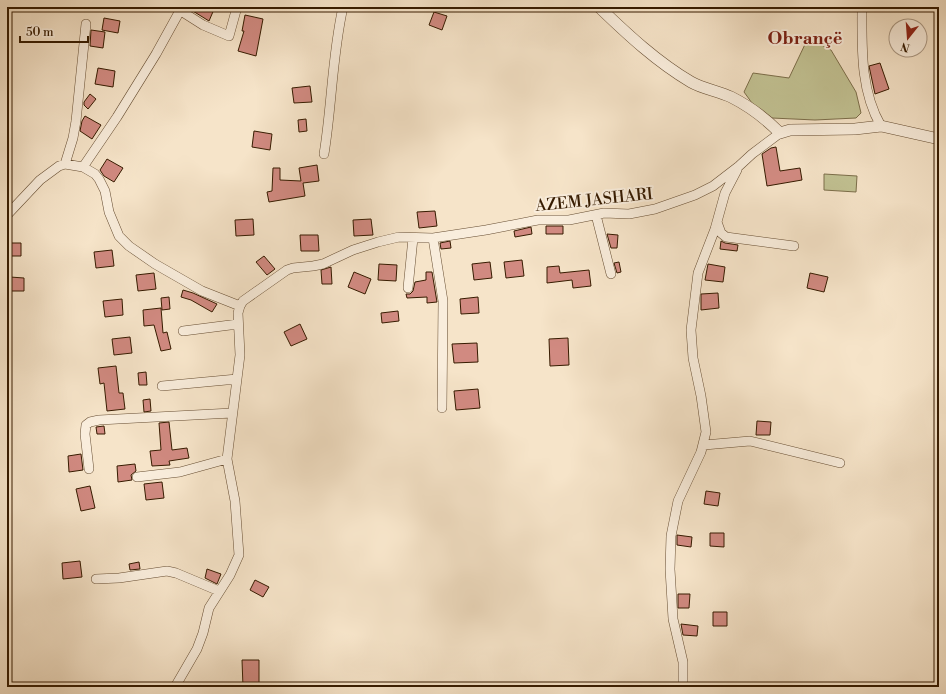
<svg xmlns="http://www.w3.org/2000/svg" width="946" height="694" font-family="'Libre Bodoni',serif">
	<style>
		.green { fill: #c2c293; stroke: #7c6e4a }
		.building { fill: #d18a81; stroke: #361b00 }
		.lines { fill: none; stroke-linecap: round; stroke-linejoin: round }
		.minor-casing { stroke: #664d32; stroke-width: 10 }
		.tertiary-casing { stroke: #664d32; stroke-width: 12 }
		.minor { stroke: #f9eddc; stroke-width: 9 }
		.tertiary { stroke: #f9eddc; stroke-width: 11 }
		.labels { text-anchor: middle; stroke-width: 4; stroke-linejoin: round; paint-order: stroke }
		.street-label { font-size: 16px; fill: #361b00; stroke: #f9eddc }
		.quarter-label { font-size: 18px; font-weight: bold; fill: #7a1f14; stroke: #f9eddc }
	</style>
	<rect width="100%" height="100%" fill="#f6e4c9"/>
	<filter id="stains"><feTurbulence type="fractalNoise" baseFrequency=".005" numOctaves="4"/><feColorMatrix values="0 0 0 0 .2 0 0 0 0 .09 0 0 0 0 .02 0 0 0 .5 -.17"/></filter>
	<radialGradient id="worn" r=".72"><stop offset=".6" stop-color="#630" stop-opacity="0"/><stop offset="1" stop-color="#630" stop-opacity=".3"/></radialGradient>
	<path class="green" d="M808,38l23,12 25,42 5,21 -5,5 -41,2 -43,-2 -20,-15 -8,-11 9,-19 36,5z
		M824,174l33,2 -1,16 -32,-2z"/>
	<path class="building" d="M188,7h27l-6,14 -21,-13z
		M434,12l13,4 -5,14 -13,-5z
		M245,15l18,4 -7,37 -18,-5 6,-20h-2z
		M104,18l16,3 -2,12 -16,-3z
		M91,30l14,2 -2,16 -13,-2z
		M880,63l9,26 -14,5 -6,-28z
		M98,68l17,3 -2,16 -18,-3z
		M310,86l2,16 -18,1 -2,-15z
		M90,94l6,5 -8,10 -4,-4v-3z
		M85,116l16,9 -9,14 -12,-8 2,-10z
		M306,119l1,12 -8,1 -1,-12z
		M254,131l18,3 -2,16 -18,-3z
		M776,147l4,24 20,-3 2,12 -35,6 -5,-32 9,-6z
		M107,159l16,9 -9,14 -10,-6 -4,-6z
		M317,165l2,16 -16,2 2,13 -36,6 -2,-10 5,-1 1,-23h7v12l21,1 -2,-13z
		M435,211l2,15 -18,2 -2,-16z
		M253,219l1,16 -18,1 -1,-16z
		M371,219l2,16 -19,1 -1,-16z
		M546,226h17v8h-17z
		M531,227l1,7 -17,3 -1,-6z
		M607,234l11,1 -1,13h-6z
		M300,235h18l1,16h-18z
		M450,241l1,7 -10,1 -1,-6z
		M721,241l4,2 13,2 -1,6 -17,-2z
		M7,243h14v13h-14z
		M112,250l2,16 -18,2 -2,-16z
		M264,256l11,13 -8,6 -11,-13z
		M522,260l2,16 -18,2 -2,-16z
		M490,262l2,16 -18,2 -2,-16z
		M619,262l2,10 -4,1 -3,-10z
		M379,264l18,1 -1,16 -18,-1z
		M708,264l17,3 -2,15 -18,-2z
		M559,266l1,7 29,-3 2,16 -18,2 -1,-8 -25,3v-16z
		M331,267l1,17h-10l-1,-14z
		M354,272l17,7 -6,15 -17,-7z
		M426,272h6l5,30 -10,1v-6l-20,1 -1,-4h4l3,-3 2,-9 11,-2z
		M154,273l2,16 -18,2 -2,-16z
		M810,273l18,4 -4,15 -17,-4z
		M10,277l14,1v13h-14z
		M183,290l10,3 24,11 -5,8 -21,-12 -10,-3z
		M718,293l1,15 -18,2v-16z
		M169,297l1,12 -8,1 -1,-12z
		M478,297l1,16 -18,1 -1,-15z
		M122,299l1,16 -18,2 -2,-16z
		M161,308l2,25 4,-1 4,17 -10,2 -7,-26 -10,1 -1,-16z
		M398,311l1,10 -17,2 -1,-10z
		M300,324l7,15 -16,7 -7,-14z
		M130,337l2,16 -18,2 -2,-16z
		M568,338l1,27 -19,1 -1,-27z
		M477,343l1,19 -24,1 -2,-19z
		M116,366l3,27h4l2,16 -18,2 -3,-28 -4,1 -2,-16z
		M146,372l1,13h-8l-1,-12z
		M478,389l2,19 -24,2 -2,-19z
		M150,399l1,12 -7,1 -1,-12z
		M757,421l14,1 -1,13h-14z
		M169,422l3,28 15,-2 2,10 -20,3 1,4 -18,1 -2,-15 11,-1 -2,-27z
		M104,426l1,8h-8l-1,-7z
		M81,454l2,16 -14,2 -1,-16z
		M135,464l1,7 -5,4 1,5 -14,2 -1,-16z
		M162,482l2,16 -18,2 -2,-16z
		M90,486l5,22 -14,3 -5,-22z
		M706,491l14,2 -2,13 -14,-2z
		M710,533h14v14l-14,-1z
		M677,535l15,2 -1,10 -14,-2z
		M80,561l2,16 -19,2 -1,-16z
		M139,562l1,7 -10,1 -1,-6z
		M207,569l14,5 -4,10 -12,-6z
		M255,580l14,7 -6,10 -13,-7z
		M678,594h12l-1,14h-11z
		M713,612h14v14h-14z
		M681,624l17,2 -1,10 -14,-1z
		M242,660h17v27h-16z"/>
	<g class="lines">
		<g class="minor-casing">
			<path id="minor" d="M862,7c0,40 -2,83 19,119
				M181,11l22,14 26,11 8,-29
				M324,154c8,-49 8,-98 19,-147
				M65,164l8,-26 3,-17 10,-97
				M83,167l34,-50 39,-63 26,-47
				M7,215l33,-35 19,-14 6,-2 18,3 12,7 4,5 6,12 4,21 10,24 10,10 26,18 47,27 38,15
				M596,215l15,59
				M717,222l4,11 5,4 68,9
				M433,238l10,63 -1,107
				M408,288l5,-50
				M183,331l55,-7
				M162,386l75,-7
				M704,445l46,-4 90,22
				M89,469l-4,-35 1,-9 4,-3 9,-2 133,-7
				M137,477l43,-5 47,-13
				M96,579l23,-1 48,-7 9,2 43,18
				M175,687l22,-38 6,-16 6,-25 21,-33 9,-20 -4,-54 -8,-42 13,-104 -2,-42 2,-7 3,-5 44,-31 6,-2 20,-2 10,-2 30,-14 25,-8 21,-5 34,1 53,-8 52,-10h31l35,-7 25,1 26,-5 40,-14 18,-9 26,-20 13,-12 28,-21
				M683,687v-25l-10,-43 -3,-50 1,-33 7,-35 23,-49 5,-20 -5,-36 -8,-38 -2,-28 7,-57 17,-44 10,-36 12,-23"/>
		</g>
		<g class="tertiary-casing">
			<path id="tertiary" d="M599,7c28,27 58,55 92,75 12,7 28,9 40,15 18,9 35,22 49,36l10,-3 65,-1 26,-3 58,13"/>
		</g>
		<use href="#minor" class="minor"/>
		<use href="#tertiary" class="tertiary"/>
	</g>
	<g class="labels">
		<g class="street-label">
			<text transform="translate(594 199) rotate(-6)" y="6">AZEM JASHARI</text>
		</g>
		<g class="quarter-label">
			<text x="805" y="44">Obrançë</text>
		</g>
	</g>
	<rect width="946" height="694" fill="none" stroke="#f6e4c9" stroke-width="24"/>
	<rect x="8" y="8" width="930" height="678" fill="none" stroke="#361b00" stroke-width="2"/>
	<rect x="12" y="12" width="922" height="670" fill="none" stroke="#361b00"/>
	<g transform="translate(908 38) rotate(197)"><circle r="19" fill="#f9eddc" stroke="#ab9984"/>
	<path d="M0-3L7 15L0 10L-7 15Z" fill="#8f2418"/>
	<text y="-6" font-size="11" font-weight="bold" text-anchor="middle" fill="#361b00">N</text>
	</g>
	<path d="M20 36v6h68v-6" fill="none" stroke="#361b00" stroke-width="2"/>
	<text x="26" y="36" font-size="12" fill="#361b00" stroke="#f9eddc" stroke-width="3" paint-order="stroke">50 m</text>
	<rect width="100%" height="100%" filter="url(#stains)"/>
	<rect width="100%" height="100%" fill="url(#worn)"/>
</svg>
